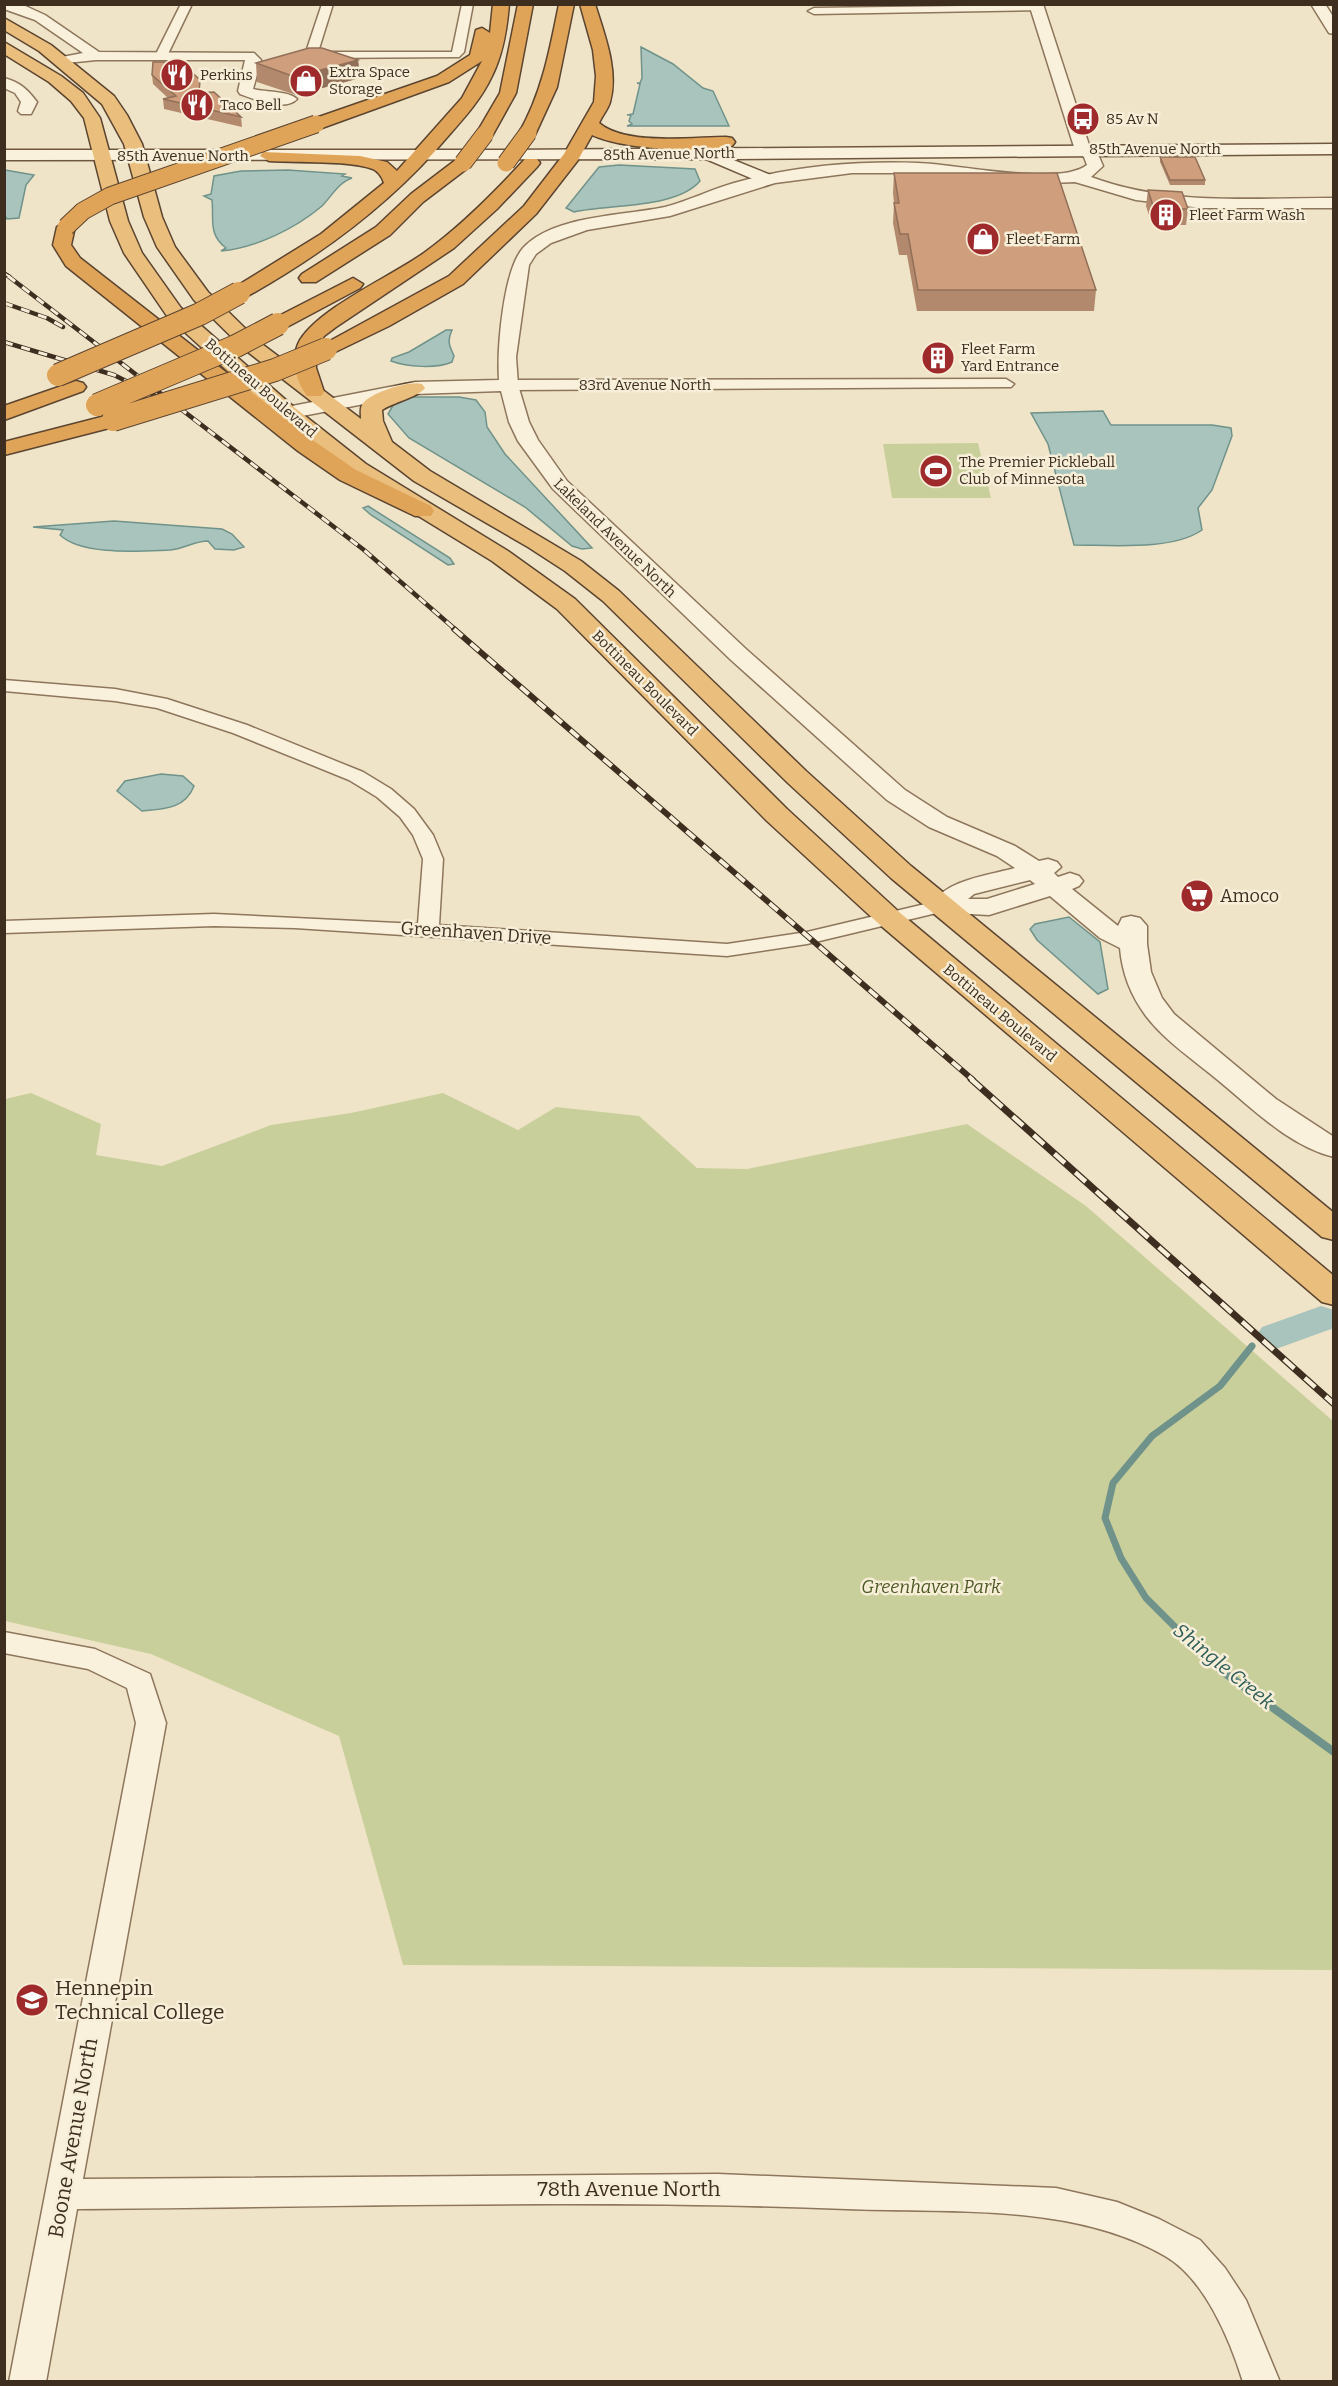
<svg xmlns="http://www.w3.org/2000/svg" width="1338" height="2386" font-family="Bitter,serif">
	<style>
		.green { fill: #c9cf9b }
		.water { fill: #a9c4bc; stroke: #6f938a; stroke-width: 1.5 }
		.lines { fill: none; stroke-linecap: round; stroke-linejoin: round }
		.stream-far1 { stroke: #6f938a; stroke-width: 7 }
		.stream { stroke: #6f938a; stroke-width: 8 }
		.river { fill: #a9c4bc; fill-rule: evenodd }
		.minor-casing { stroke: #8d765c; stroke-width: 3 }
		.tertiary-casing { stroke: #8d765c; stroke-width: 3 }
		.secondary-casing { stroke: #6f573f; stroke-width: 3 }
		.trunk-casing { stroke: #5b4430; stroke-width: 3 }
		.motorway-casing { stroke: #5b4430; stroke-width: 3 }
		.minor { fill: #faf1dc; fill-rule: evenodd }
		.tertiary { fill: #faf1dc; fill-rule: evenodd }
		.secondary { fill: #faf1dc; fill-rule: evenodd }
		.trunk { fill: #eabe7c; fill-rule: evenodd }
		.motorway { fill: #e0a458; fill-rule: evenodd }
		.rail-far3-casing { stroke: #3d2e20; stroke-width: 4 }
		.rail-far2-casing { stroke: #3d2e20; stroke-width: 4.5 }
		.rail-far1-casing { stroke: #3d2e20; stroke-width: 6 }
		.rail-casing { stroke: #3d2e20; stroke-width: 7 }
		.rail-far3 { stroke: #f7eed8; stroke-width: 2; stroke-dasharray: 7; stroke-linecap: butt }
		.rail-far2 { stroke: #f7eed8; stroke-width: 3; stroke-dasharray: 9; stroke-linecap: butt }
		.rail-far1 { stroke: #f7eed8; stroke-width: 4; stroke-dasharray: 11; stroke-linecap: butt }
		.rail { stroke: #f7eed8; stroke-width: 4.5; stroke-dasharray: 14; stroke-linecap: butt }
		.motorway-bridge-far1-casing { stroke: #5b4430; stroke-width: 19; stroke-linecap: butt }
		.motorway-bridge-casing { stroke: #5b4430; stroke-width: 24; stroke-linecap: butt }
		.motorway-bridge-far1 { stroke: #e0a458; stroke-width: 17 }
		.motorway-bridge { stroke: #e0a458; stroke-width: 22 }
		.wall { fill: #b2896c }
		.shaded-wall { fill: #916f58 }
		.building { fill: #cf9f7d; stroke: #916f58; stroke-width: 1.5 }
		.labels { text-anchor: middle; stroke-width: 5; stroke-linejoin: round; paint-order: stroke }
		.far-poi-label { font-size: 15px; fill: #3d2e20; stroke: #f7eed8; text-anchor: start }
		.far-street-label { font-size: 15px; fill: #3d2e20; stroke: #f7eed8 }
		.poi-label { font-size: 18px; fill: #3d2e20; stroke: #f7eed8; text-anchor: start }
		.street-label { font-size: 18px; fill: #3d2e20; stroke: #f7eed8 }
		.park-label { font-size: 18px; font-style: italic; fill: #4d5a26; stroke: #f7eed8 }
		.water-label { font-size: 20px; font-style: italic; fill: #2f5d5a; stroke: #f7eed8 }
		.near-poi-label { font-size: 21px; fill: #3d2e20; stroke: #f7eed8; text-anchor: start }
		.near-street-label { font-size: 21px; fill: #3d2e20; stroke: #f7eed8 }
	</style>
	<rect width="100%" height="100%" fill="#f0e4c8"/>
	<path class="green" d="M978,443l13,55h-99l-9,-54z
		M31,1093l70,31 -5,31 66,11 109,-41 80,-12 92,-20 75,37 38,-23 83,9 58,52 50,1 220,-45 119,82 247,215v549l-930,-5 -64,-229 -188,-82 -146,-33v-522z"/>
	<path class="water" d="M641,47l32,17 30,24 10,3 16,35h-102l5,-2 -3,-3 2,-6h-4l6,-1 7,-30 -3,-1h3l2,-5z
		M619,165l76,4 5,12c-24,28 -91,23 -126,31l-8,-4 33,-41z
		M5,170l29,5 -8,10 -7,33 -12,1 -2,-3z
		M288,170l57,4 -3,2 10,2c-13,4 -21,19 -30,28 -26,22 -66,42 -101,45l5,-3c-18,-14 -12,-28 -14,-48l-8,-4 7,-2 3,-18 27,-5z
		M446,330h6c-5,11 -3,15 2,26l-2,6c-16,7 -45,5 -61,-1l1,-3 17,-6z
		M407,397h52l17,3 9,12 2,15 18,27 87,94 -10,1 -10,-3 -47,-39 -116,-69 -21,-24 7,-12z
		M1103,411l8,14h101l19,3 1,8 -20,54 -14,18 4,22c-30,21 -92,15 -128,15l-26,-101 -17,-31z
		M368,506l82,52 4,6 -6,1 -77,-50 -8,-7z
		M114,521l108,8 10,5 12,13 -10,3 -19,-1 -7,-8c-14,0 -24,8 -38,9 -29,1 -88,6 -110,-15l3,-5 -30,-3z
		M161,774l22,2 11,10c-9,23 -30,23 -52,25l-25,-20 8,-10z
		M1069,917l31,25 8,47 -10,5 -61,-54 -7,-11 5,-5z"/>
	<g class="lines">
		<path class="stream-far1" d="M1203,1655l-57,-57 -25,-40 -16,-40 8,-35 39,-47 68,-50 32,-40"/>
		<path class="stream" d="M1202,1653l20,18 112,81"/>
		<path class="river" d="M1321,1306l13,4v18l-58,21 -14,-4 -6,-9 6,-9z"/>
		<g class="minor-casing">
			<path id="minor" d="M181,4h11l-25,52 -10,2 -2,-2z
				M322,4h11l-15,48h134l10,-48h11l-9,48 -5,5 -144,1 -9,-6z
				M1037,5l4,1v4l-227,4 -6,-3 6,-3z
				M1006,379l8,5 -3,3 -502,3 -8,-5 8,-5z
				M4,680l111,9 52,10 80,26 116,47 28,17 23,20 19,26 10,24 -4,66 288,19 80,-12 135,-32 7,2 3,4 -3,4 -142,34 -80,12 -432,-28 -81,-2 -210,7v-12l210,-7 204,10 5,-65 -10,-24 -13,-18 -23,-20 -28,-17 -116,-47 -76,-25 -42,-7 -111,-10z
				M4,1632l91,17 55,25 16,49 -83,456 635,-5 338,14 61,14 42,17 41,21 25,28 21,32 34,82h-37c-13,-42 -38,-103 -78,-126 -92,-53 -214,-43 -318,-47 -256,-10 -513,-2 -770,0l-31,173h-37l127,-659 -9,-35 -39,-19 -84,-16z"/>
		</g>
		<g class="tertiary-casing">
			<path id="tertiary" d="M4,4h17l24,11 54,37 155,1 7,7 -8,29c12,3 36,2 44,10 -12,13 -43,0 -57,-5l-2,-3 7,-31h-149l-39,4 -2,-3 2,-3 26,-5 -48,-33 -31,-11z
				M1029,4h14l47,144 7,4 6,14 -12,11c77,29 162,21 243,21v10h-132l-66,-8 -61,-18 -46,2 -100,-11h-77l-77,10 -105,33 -83,14 -36,13 -15,11 -7,11 -13,92 2,28 11,37 9,18 29,41 180,169 158,140 42,27 68,29 24,15 9,-2 9,3 4,5 -7,6 4,4 12,-4 9,3 4,5 -4,5 -7,3 46,37 4,-8 9,-2 9,2 7,8v18l4,28 11,26 12,16 102,85 58,38v20c-45,-11 -81,-48 -115,-76 -25,-21 -53,-39 -73,-65 -15,-20 -24,-43 -26,-68l-20,-10 -50,-42 -61,19 -56,-3 -4,-6c19,-27 57,-30 86,-38l-18,-12 -68,-29 -42,-27 -156,-140 -178,-171 -35,-48 -9,-19 -8,-31 -86,3 -128,25 -10,-6 10,-6 128,-25 84,-2c-2,-31 4,-109 24,-132 30,-33 101,-32 142,-41 23,-6 45,-17 69,-24 59,-17 122,-22 184,-20 40,1 140,24 169,2l-3,-8 -9,-7zM1030,880l5,4 -48,15h-19l6,-5z
				M1311,4h14l9,14v16l-5,-1z
				M4,78c16,4 24,12 33,24l-6,12h-10l-3,-3 3,-9 -6,-9 -11,-5z"/>
		</g>
		<g class="secondary-casing">
			<path id="secondary" d="M1334,144v10l-603,5 42,17 3,4 -9,5 -61,-26 -702,1v-10h499z"/>
		</g>
		<g class="trunk-casing">
			<path id="trunk" d="M4,18l47,27 63,51 13,19 15,29 20,73 13,30 33,45 50,49 103,78c0,-4 -1,-10 1,-14 6,-12 48,-25 60,-21l3,4c-5,8 -33,15 -43,22l1,11 9,21 38,29 151,90 38,30 187,180 105,95 423,347v27l-12,-3 -431,-359 -103,-95 -185,-182 -38,-30 -37,-24 -114,-66 -170,-132 -50,-49 -37,-53 -13,-30 -20,-73 -22,-40 -63,-53 -35,-21z
				M4,42l57,34 22,17 17,25 28,103 14,32 39,55 114,100 71,56 142,87 67,48 212,210 112,103 435,364v29l-12,-3 -443,-378 -112,-103 -210,-212 -65,-48 -142,-87 -71,-56 -112,-102 -43,-63 -14,-32 -26,-103 -13,-17 -22,-19 -45,-28z"/>
		</g>
		<g class="motorway-casing">
			<path id="motorway" d="M493,4h16c-2,25 -6,50 -17,72 -10,22 -27,41 -43,59 -57,68 -126,119 -203,162h-14l-3,-4 3,-4 89,-55 63,-51c-2,-6 -5,-11 -11,-14 -24,-9 -77,-6 -104,-8l-9,-5 3,-4 97,4 27,6 10,9 65,-73 20,-37 -33,21 -127,46h-12l-2,-4 2,-4 127,-44 33,-21 6,-25 6,-2 8,5z
				M518,4h15l-17,89 -25,45h-12l-3,-4 24,-41z
				M559,4h15l-17,83 -23,50h-12l-3,-4c23,-40 31,-84 40,-129z
				M580,4h15c9,30 24,66 15,98 -2,7 -8,14 -11,21 27,23 93,14 127,14l6,1 3,4 -3,4c-32,8 -110,3 -140,-11l-14,25 -42,54 -73,70 -74,42 -56,27 -7,2 -10,-5v18l8,24 -3,4h-14c-12,-16 -17,-38 -7,-56 21,-33 90,-63 124,-87 37,-27 70,-60 101,-94h12l3,4 -3,4 -40,42 -43,39 -118,79 -12,9 -7,12 132,-72 75,-70 40,-52 30,-52 2,-26 -3,-26z
				M463,158l9,5 -3,4 -46,35 -33,33 -74,47h-14l-3,-4 3,-4 74,-47 35,-33 46,-35z
				M66,221l9,6 -4,18 9,13 234,183 42,29 75,36 3,5 -3,5h-16l-75,-36 -42,-29 -232,-185 -13,-21 4,-18z
				M353,278l10,6 -3,4 -75,40h-14l-3,-4 3,-4z
				M76,381l7,2 3,4 -3,4 -79,29v-14z
				M113,414l8,1 3,5 -3,5 -117,30v-13z"/>
		</g>
		<use href="#minor" class="minor"/>
		<use href="#tertiary" class="tertiary"/>
		<use href="#secondary" class="secondary"/>
		<use href="#trunk" class="trunk"/>
		<use href="#motorway" class="motorway"/>
		<g class="rail-far3-casing">
			<path id="rail-far3" d="M4,273l6,4"/>
		</g>
		<g class="rail-far2-casing">
			<path id="rail-far2" d="M8,276l356,274 92,80
				M4,303l43,15 16,9
				M4,342l110,33 40,20"/>
		</g>
		<g class="rail-far1-casing">
			<path id="rail-far1" d="M454,629l519,451"/>
		</g>
		<g class="rail-casing">
			<path id="rail" d="M971,1079l363,325"/>
		</g>
		<use href="#rail-far3" class="rail-far3"/>
		<use href="#rail-far2" class="rail-far2"/>
		<use href="#rail-far1" class="rail-far1"/>
		<use href="#rail" class="rail"/>
		<g class="motorway-bridge-far1-casing">
			<path id="motorway-bridge-far1" d="M463,163l22,-29
				M506,163l22,-30
				M66,227l17,-16 27,-15 206,-72"/>
		</g>
		<g class="motorway-bridge-casing">
			<path id="motorway-bridge" d="M58,375l142,-61 39,-21
				M97,405l139,-59 42,-22
				M113,420l162,-50 51,-21"/>
		</g>
		<use href="#motorway-bridge-far1" class="motorway-bridge-far1"/>
		<use href="#motorway-bridge" class="motorway-bridge"/>
	</g>
	<path class="wall" d="M358,60l2,18 -64,17 -39,-13 -1,-19z
		M152,75l49,14v4l40,24 1,10 -78,-18 -1,-10 5,-1 -15,-14z
		M1160,157l45,23v5h-35l-10,-23z
		M894,173l202,117 -2,21h-177l-10,-56h-8l-6,-32 1,-20 -1,-10z
		M1148,190l40,19 -2,16h-34l-6,-19z"/>
	<path class="shaded-wall" d="M358,60l2,18 -64,17 -1,-18z"/>
	<path class="building" d="M309,48h13l36,12 -63,17 -39,-14z
		M153,62h28l19,18 -1,13 15,-1 27,25 -78,-18 13,-3 -24,-21z
		M1160,157h35l10,23h-35z
		M894,173h163l39,117h-178l-10,-56h-8l-6,-31h5z
		M1148,190l19,1 15,1 6,17h-34z"/>
	<defs>
		<g id="restaurant-disc" transform="scale(1.725)"><circle r="9.5" fill="#9e2a2b" stroke="#f7eed8"/><path d="M-5-6h1v4h1v-4h1v4h1v-4h1v5L-1.5 .5V6h-2V.5L-5-1ZM5-6V6H3V1.5H1.5Q1.5-4 5-6Z" fill="#fff"/></g>
		<g id="shop-disc" transform="scale(1.725)"><circle r="9.5" fill="#9e2a2b" stroke="#f7eed8"/><path d="M-5-2.5h2.3a2.7 3.5 0 0 1 5.4 0H5L5.5 6h-11ZM-1.5-2.5h3a1.5 2.3 0 0 0-3 0Z" fill="#fff"/></g>
		<g id="bus-disc" transform="scale(1.725)"><circle r="9.5" fill="#9e2a2b" stroke="#f7eed8"/><path d="M-5-6H5V4H4V6H2V4H-2V6H-4V4H-5ZM-3.5-4V0h7V-4ZM-3.5 1.2v1.5H-2V1.2ZM2 1.2v1.5H3.5V1.2Z" fill="#fff"/></g>
		<g id="building-disc" transform="scale(1.725)"><circle r="9.5" fill="#9e2a2b" stroke="#f7eed8"/><path d="M-4-6H4V6H1V3H-1V6H-4ZM-2.5-4.3h1.7v1.8h-1.7ZM.8-4.3h1.7v1.8H.8ZM-2.5-1h1.7V.8h-1.7ZM.8-1h1.7V.8H.8Z" fill="#fff"/></g>
		<g id="stadium-disc" transform="scale(1.725)"><circle r="9.5" fill="#9e2a2b" stroke="#f7eed8"/><path d="M0-5a6.5 5 0 1 0 0 10a6.5 5 0 1 0 0-10ZM-3.5-1.8h7v3.6h-7Z" fill="#fff"/></g>
		<g id="supermarket-disc" transform="scale(1.725)"><circle r="9.5" fill="#9e2a2b" stroke="#f7eed8"/><path d="M-6-5.5h2.5l.6 2H6L4.5 2H-2.5L-4.4-4H-6ZM-1.5 3.2a1.3 1.3 0 1 0 .1 0ZM3 3.2a1.3 1.3 0 1 0 .1 0Z" fill="#fff"/></g>
		<g id="university-disc" transform="scale(1.725)"><circle r="9.5" fill="#9e2a2b" stroke="#f7eed8"/><path d="M0-5L7-2L0 1L-7-2ZM-4 1L0 2.5L4 1V4Q0 6-4 4Z" fill="#fff"/></g>
	</defs>
	<g fill-rule="evenodd">
		<use href="#restaurant-disc" x="177" y="75"/>
		<use href="#shop-disc" x="306" y="81"/>
		<use href="#restaurant-disc" x="197" y="105"/>
		<use href="#bus-disc" x="1083" y="119"/>
		<use href="#building-disc" x="1166" y="215"/>
		<use href="#shop-disc" x="983" y="239"/>
		<use href="#building-disc" x="938" y="358"/>
		<use href="#stadium-disc" x="936" y="471"/>
		<use href="#supermarket-disc" x="1197" y="896"/>
		<use href="#university-disc" x="32" y="2000"/>
	</g>
	<g class="labels">
		<g class="far-poi-label">
			<text x="329" y="77">Extra Space<tspan x="329" dy="17">Storage</tspan></text>
			<text x="200" y="80">Perkins</text>
			<text x="220" y="110">Taco Bell</text>
			<text x="1106" y="124">85 Av N</text>
			<text x="1189" y="220">Fleet Farm Wash</text>
			<text x="1006" y="244">Fleet Farm</text>
			<text x="961" y="354">Fleet Farm<tspan x="961" dy="17">Yard Entrance</tspan></text>
			<text x="959" y="467">The Premier Pickleball<tspan x="959" dy="17">Club of Minnesota</tspan></text>
		</g>
		<g class="far-street-label">
			<text x="1155" y="154">85th Avenue North</text>
			<text transform="translate(669 154) rotate(-1)" y="5">85th Avenue North</text>
			<text x="183" y="161">85th Avenue North</text>
			<text x="645" y="390">83rd Avenue North</text>
			<text transform="translate(261 388) rotate(41)" y="5">Bottineau Boulevard</text>
			<text transform="translate(615 538) rotate(44)" y="5">Lakeland Avenue North</text>
			<text transform="translate(645 683) rotate(45)" y="5">Bottineau Boulevard</text>
			<text transform="translate(1000 1013) rotate(40)" y="5">Bottineau Boulevard</text>
		</g>
		<g class="poi-label">
			<text x="1220" y="902">Amoco</text>
		</g>
		<g class="street-label">
			<text transform="translate(476 933) rotate(4)" y="6">Greenhaven Drive</text>
		</g>
		<g class="park-label">
			<text x="931" y="1593">Greenhaven Park</text>
		</g>
		<g class="water-label">
			<text transform="translate(1224 1666) rotate(39)" y="7">Shingle Creek</text>
		</g>
		<g class="near-poi-label">
			<text x="55" y="1995">Hennepin<tspan x="55" dy="24">Technical College</tspan></text>
		</g>
		<g class="near-street-label">
			<text transform="translate(73 2138) rotate(-80)" y="7">Boone Avenue North</text>
			<text x="629" y="2196">78th Avenue North</text>
		</g>
	</g>
	<rect width="1338" height="2386" fill="none" stroke="#3d2e20" stroke-width="12"/>
</svg>
